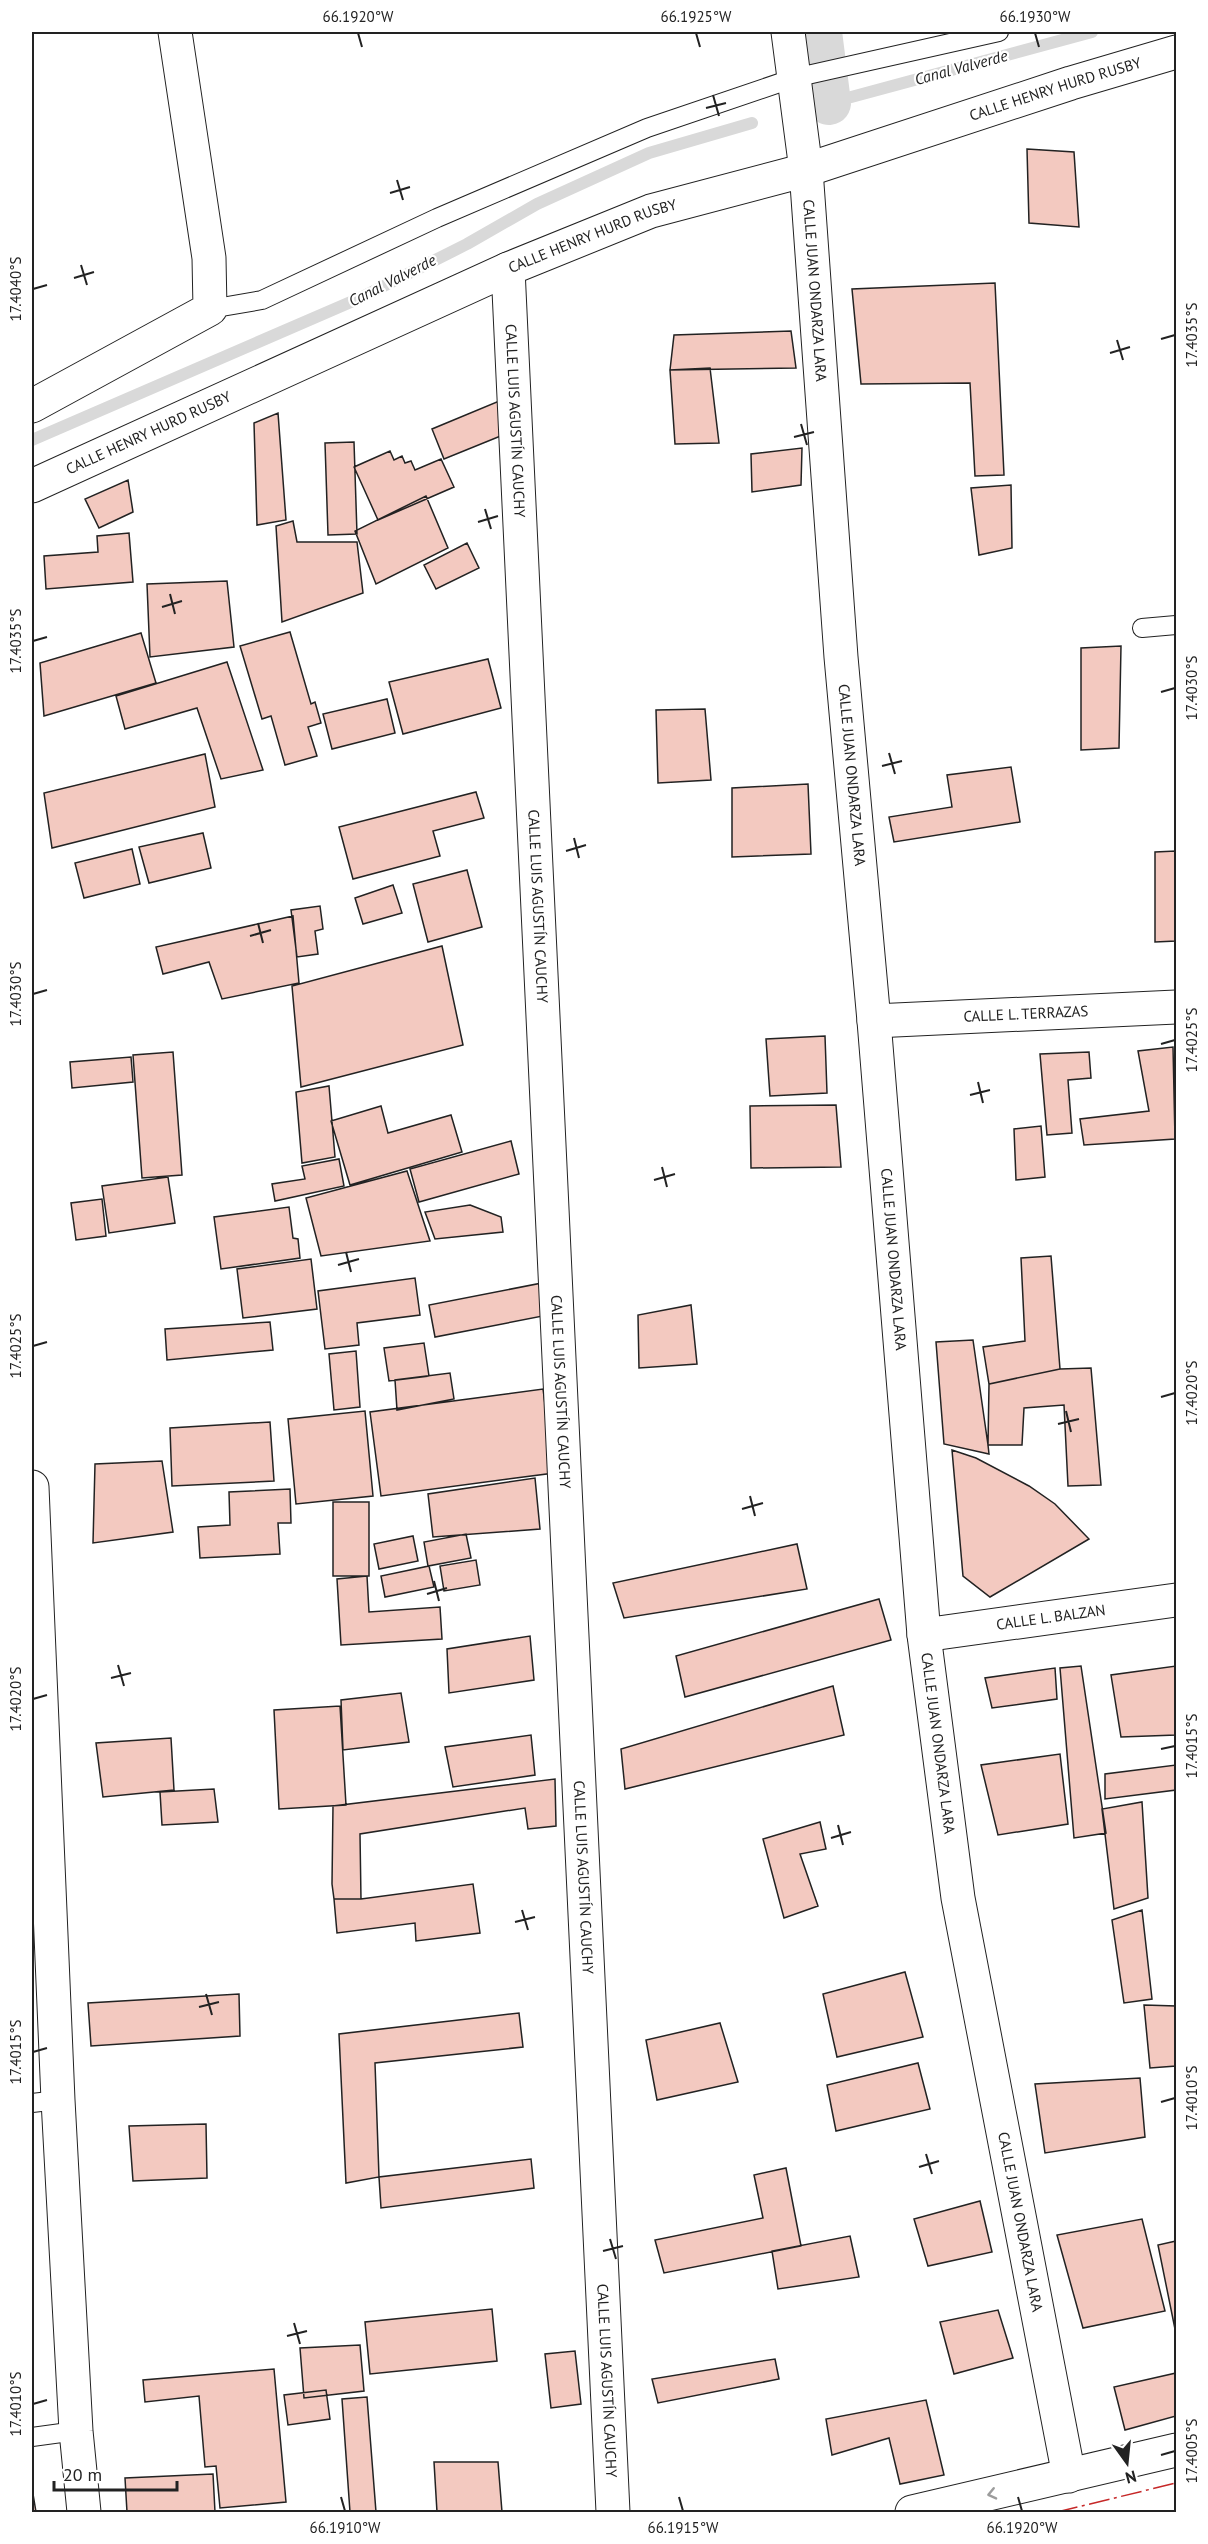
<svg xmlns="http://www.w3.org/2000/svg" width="1208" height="2544" font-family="'PT Sans',sans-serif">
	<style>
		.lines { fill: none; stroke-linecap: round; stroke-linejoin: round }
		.stream { stroke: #d9d9d9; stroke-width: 12 }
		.canal { stroke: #d9d9d9; stroke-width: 44 }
		.building { fill: #f3c9c0; stroke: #222; stroke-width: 1.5 }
		.lane-casing { stroke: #222; stroke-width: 20 }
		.street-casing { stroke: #222; stroke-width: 35 }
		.secondary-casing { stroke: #222; stroke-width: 35 }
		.lane { stroke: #fff; stroke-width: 18 }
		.street { stroke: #fff; stroke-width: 33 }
		.secondary { stroke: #fff; stroke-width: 33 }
		.power { stroke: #c62828; stroke-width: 1.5; stroke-dasharray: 21 4.5 3 4.5; stroke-linecap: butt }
		.oneway { stroke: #9c9c9c }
		.ticks { fill: none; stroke: #222; stroke-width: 2 }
		.labels { text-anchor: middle; stroke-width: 4.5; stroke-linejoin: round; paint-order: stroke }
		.street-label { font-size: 15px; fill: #222; stroke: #fff }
		.water-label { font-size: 16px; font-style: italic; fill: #222; stroke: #fff }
		.neatline { fill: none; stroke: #222; stroke-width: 2 }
		.ticks-label { font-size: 15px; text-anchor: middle; fill: #222 }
	</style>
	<rect width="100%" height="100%" fill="#fff"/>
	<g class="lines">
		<path class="stream" d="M829,103l263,-71
			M32,440l328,-142 107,-54 70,-40 112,-51 103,-30"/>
		<path class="canal" d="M820,32l9,71"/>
	</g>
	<path class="building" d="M1027,149l47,3 5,75 -50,-4z
		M995,283l9,192 -29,1 -5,-93 -109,1 -9,-95z
		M791,331l5,37 -126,2 4,-35z
		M710,368l9,75 -44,1 -5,-74z
		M504,399l4,34 -64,26 -12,-30z
		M278,413l8,107 -29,5 -3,-102z
		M354,442l3,92 -29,1 -3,-92z
		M802,448l-1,37 -49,7 -1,-38z
		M390,451l4,9 8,-4 3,7 6,-2 4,9 26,-11 13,28 -76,33 -24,-53z
		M128,480l5,32 -34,16 -14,-29z
		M1011,485l1,63 -33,7 -8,-67z
		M426,496l22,52 -72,36 -21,-53z
		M293,521l4,21h60l6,51 -81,29 -6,-96z
		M129,533l4,49 -87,7 -2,-33 54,-4 -1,-16z
		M467,543l12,25 -43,21 -12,-24z
		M227,581l7,66 -84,10 -3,-73z
		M290,632l21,72 4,-2 6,21 -13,4 9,29 -32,9 -14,-49 -9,3 -22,-73z
		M141,633l15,50 -112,33 -4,-53z
		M1121,646l-2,102 -38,2v-102z
		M488,659l13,49 -98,26 -14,-52z
		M227,662l36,108 -42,9 -24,-71 -72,21 -9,-33z
		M387,699l8,34 -63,16 -9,-35z
		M705,709l6,71 -53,3 -2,-73z
		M205,754l10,53 -163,41 -8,-55z
		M1011,767l9,55 -126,20 -5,-25 63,-10 -5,-32z
		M808,784l3,70 -79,3v-69z
		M476,792l8,26 -51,13 7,25 -87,23 -14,-52z
		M203,833l8,35 -62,15 -10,-36z
		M132,849l8,35 -56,14 -9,-35z
		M1176,851v90l-21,1v-90z
		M467,870l15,57 -54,15 -15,-58z
		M393,885l9,28 -39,11 -8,-26z
		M320,906l3,23 -8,2 3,23 -21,3 -6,-47z
		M293,916l6,67 -77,16 -13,-37 -46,12 -7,-27z
		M442,946l21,99 -162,42 -9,-101z
		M825,1036l2,57 -57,3 -4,-57z
		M1173,1047l2,92 -91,6 -4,-26 69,-8 -11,-60z
		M173,1052l9,123 -40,3 -9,-123z
		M1089,1052l2,26 -23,2 4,53 -25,2 -7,-81z
		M131,1057l2,25 -61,6 -2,-26z
		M329,1086l6,71 -33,6 -6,-71z
		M836,1105l5,62 -90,1 -1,-62z
		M381,1106l7,27 63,-18 11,37 -112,33 -19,-64z
		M1041,1126l4,51 -29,3 -2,-51z
		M511,1141l8,33 -100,28 -9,-33z
		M339,1159l5,27 -69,15 -3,-17 33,-5 -3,-13z
		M407,1171l23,70 -109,15 -15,-58z
		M168,1177l7,46 -66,10 -7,-47z
		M102,1199l4,37 -30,4 -5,-37z
		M470,1205l31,12 2,15 -68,7 -10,-27z
		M289,1207l4,31 5,1 2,19 -79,11 -7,-52z
		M1051,1256l9,113 -71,15 -6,-37 42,-6 -4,-83z
		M311,1259l6,50 -74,9 -6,-49z
		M415,1278l5,37 -63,8 2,22 -34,4 -7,-58z
		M542,1283l6,32 -113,22 -6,-32z
		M691,1305l6,59 -58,4 -1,-53z
		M270,1322l3,28 -106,10 -2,-31z
		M973,1340l15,105 1,9 -45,-10 -8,-102z
		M424,1343l5,33 -40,5 -5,-33z
		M356,1351l4,56 -26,3 -5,-56z
		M1091,1368l10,117 -33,1 -4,-81 -40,3 -2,37h-34l1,-61 71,-15z
		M450,1373l4,26 -57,11 -2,-30z
		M543,1389l11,84 -173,23 -11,-84z
		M365,1411l8,85 -77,8 -8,-85z
		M270,1422l4,59 -102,5 -2,-58z
		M952,1450l24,8 53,28 26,18 34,35 -99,58 -27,-21z
		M162,1461l11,71 -80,11 2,-79z
		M535,1478l5,51 -107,8 -5,-43z
		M290,1489l1,34h-13l2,31 -80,4 -2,-31 32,-2 -1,-33z
		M333,1502h36v74h-36z
		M466,1534l5,24 -43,8 -4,-24z
		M413,1536l5,25 -39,8 -5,-25z
		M797,1544l10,45 -183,29 -11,-35z
		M476,1560l4,25 -36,6 -4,-25z
		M429,1566l5,21 -49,10 -4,-21z
		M367,1576l2,36 71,-5 2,32 -101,6 -4,-66z
		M879,1599l12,41 -206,57 -9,-41z
		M530,1636l4,44 -85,13 -2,-44z
		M1081,1666l25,167 -32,5 -14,-170z
		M1176,1666v69l-55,2 -10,-62z
		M1055,1668l2,31 -65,9 -7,-30z
		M833,1686l11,49 -219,54 -4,-40z
		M401,1693l8,49 -66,8 -2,-50z
		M340,1706l6,99 -67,4 -5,-99z
		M531,1735l4,40 -82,12 -8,-40z
		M171,1738l3,52 -71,7 -7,-54z
		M1060,1754l8,70 -70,11 -17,-70z
		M1176,1765v25l-71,9v-25z
		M555,1779l1,47 -28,3 -3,-21 -165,26 1,65h-27l-2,-15 1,-78z
		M214,1789l4,33 -56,3 -2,-33z
		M1142,1802l6,96 -34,11 -12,-100z
		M820,1822l6,27 -26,5 18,52 -34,12 -21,-79z
		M473,1884l7,49 -64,8 -1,-18 -78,10 -3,-34h27z
		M1142,1910l10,89 -28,4 -12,-83z
		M905,1972l18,65 -86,20 -14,-63z
		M239,1994l1,42 -149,10 -3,-43z
		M1144,2005l32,1v60l-26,2z
		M519,2013l4,34 -148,16 4,114 -33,6 -7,-149z
		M720,2023l18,59 -81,18 -11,-60z
		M918,2063l12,46 -94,22 -9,-46z
		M1140,2078l5,59 -100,16 -10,-69z
		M206,2124l1,54 -74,3 -4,-55z
		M531,2159l3,29 -153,20 -2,-31z
		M786,2168l15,78 -137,27 -9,-33 108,-22 -9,-43z
		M980,2201l12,51 -64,14 -14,-47z
		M1142,2219l23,92 -82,17 -26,-93z
		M850,2236l9,41 -81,12 -6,-38z
		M1176,2241v93l-18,-89z
		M492,2309l5,52 -127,13 -5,-52z
		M998,2310l15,48 -59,16 -14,-52z
		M360,2345l4,46 -60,7 -4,-50z
		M575,2351l6,53 -30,4 -6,-54z
		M775,2359l4,20 -121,24 -6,-24z
		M274,2369l12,133 -66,6 -4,-42 -11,1 -6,-71 -54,6 -2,-22z
		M1176,2373v43l-51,14 -11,-43z
		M326,2390l4,29 -42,6 -4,-30z
		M367,2397l9,115h-26l-8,-113z
		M926,2400l18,75 -44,9 -11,-46 -57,17 -6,-36z
		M434,2462h64l4,50h-65z
		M213,2474l2,38h-88l-2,-34z
		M32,2488l4,24h-4z"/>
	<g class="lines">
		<g class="lane-casing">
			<path id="lane" d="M210,309l52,-9 175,-82 210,-90 147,-50 205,-46
				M1142,628l34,-3
				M32,2103l26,-3
				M32,2437l44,-6"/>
		</g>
		<g class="street-casing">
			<g id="street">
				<path id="s1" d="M788,32l18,138 35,487 33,364 50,614 34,263 111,578"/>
				<path id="s2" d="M508,269l105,2243"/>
				<path d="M32,406l178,-97 -1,-51 -34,-226"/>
				<path id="s3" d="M874,1021l302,-14"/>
				<path d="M32,1487l26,613 18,331 8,81"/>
				<path id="s4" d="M924,1635l252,-35"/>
			</g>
		</g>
		<g class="secondary-casing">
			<g id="secondary">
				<path id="s5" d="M32,486l476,-217 143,-58 155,-41 265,-87 105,-31"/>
				<path d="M912,2512l264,-62"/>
			</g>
		</g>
		<use href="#lane" class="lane"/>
		<use href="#street" class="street"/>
		<use href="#secondary" class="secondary"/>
		<path class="power" d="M1057,2512l119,-29"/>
	</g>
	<defs><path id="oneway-chevron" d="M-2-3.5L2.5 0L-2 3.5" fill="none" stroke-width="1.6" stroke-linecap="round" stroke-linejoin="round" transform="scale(1.5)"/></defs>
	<use class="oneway" href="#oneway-chevron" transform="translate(992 2494) rotate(167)"/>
	<path class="ticks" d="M358,33l4,14M696,33l4,14M1035,33l4,14M713,95l6,21M706,108l20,-5M397,180l6,20M390,193l20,-6M81,265l6,20M74,278l20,-6M33,289l14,-4M1161,339l14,-4M1117,340l6,20M1110,353l20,-6M801,424l6,21M794,437l20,-5M485,509l6,20M478,522l20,-6M170,594l5,20M162,607l20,-6M33,641l14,-4M1161,692l14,-4M889,753l6,21M882,766l20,-5M574,838l5,20M566,851l20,-6M258,923l5,20M250,936l21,-6M33,994l14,-4M1161,1044l14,-4M978,1082l5,21M970,1095l20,-5M662,1167l5,20M654,1180l21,-6M346,1252l5,20M338,1265l21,-6M33,1346l14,-4M1161,1397l14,-4M1066,1411l5,21M1058,1424l21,-5M750,1496l5,20M742,1509l21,-6M434,1581l5,20M427,1594l20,-6M118,1665l6,21M111,1678l20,-5M33,1699l14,-4M1161,1749l14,-3M838,1825l5,20M831,1838l20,-6M522,1910l6,20M515,1922l20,-5M206,1994l6,21M199,2007l20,-5M33,2052l14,-4M1161,2102l14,-4M926,2154l6,20M919,2167l20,-6M610,2239l6,20M603,2251l20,-5M294,2323l6,21M287,2336l20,-5M33,2404l14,-4M1161,2455l14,-4M341,2497l4,14M679,2497l4,14M1018,2497l4,14"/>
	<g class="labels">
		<g class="street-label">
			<text dy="5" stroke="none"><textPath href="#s5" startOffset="1100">CALLE HENRY HURD RUSBY</textPath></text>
			<text dy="5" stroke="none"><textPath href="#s5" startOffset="614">CALLE HENRY HURD RUSBY</textPath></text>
			<text dy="5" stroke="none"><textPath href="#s1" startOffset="260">CALLE JUAN ONDARZA LARA</textPath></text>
			<text dy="5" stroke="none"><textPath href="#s2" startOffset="152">CALLE LUIS AGUSTÍN CAUCHY</textPath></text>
			<text dy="5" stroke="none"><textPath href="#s5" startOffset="128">CALLE HENRY HURD RUSBY</textPath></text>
			<text dy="5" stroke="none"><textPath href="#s1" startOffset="746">CALLE JUAN ONDARZA LARA</textPath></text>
			<text dy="5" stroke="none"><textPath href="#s2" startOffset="638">CALLE LUIS AGUSTÍN CAUCHY</textPath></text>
			<text dy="5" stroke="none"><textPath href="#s3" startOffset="152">CALLE L. TERRAZAS</textPath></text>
			<text dy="5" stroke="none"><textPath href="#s1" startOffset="1232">CALLE JUAN ONDARZA LARA</textPath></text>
			<text dy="5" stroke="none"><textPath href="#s2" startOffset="1124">CALLE LUIS AGUSTÍN CAUCHY</textPath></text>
			<text dy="5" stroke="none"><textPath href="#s4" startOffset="128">CALLE L. BALZAN</textPath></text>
			<text dy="5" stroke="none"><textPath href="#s1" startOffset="1718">CALLE JUAN ONDARZA LARA</textPath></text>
			<text dy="5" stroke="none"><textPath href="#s2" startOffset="1610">CALLE LUIS AGUSTÍN CAUCHY</textPath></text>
			<text dy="5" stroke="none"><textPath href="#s1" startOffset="2204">CALLE JUAN ONDARZA LARA</textPath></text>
			<text dy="5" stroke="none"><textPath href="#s2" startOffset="2114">CALLE LUIS AGUSTÍN CAUCHY</textPath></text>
		</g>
		<g class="water-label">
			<text transform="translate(961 67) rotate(-15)" y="6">Canal Valverde</text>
			<text transform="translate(392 280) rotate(-27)" y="6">Canal Valverde</text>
		</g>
	</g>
	<rect width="1208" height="2544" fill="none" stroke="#ffffff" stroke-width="66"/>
	<g transform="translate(1127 2463) rotate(165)" stroke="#ffffff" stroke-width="4.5" paint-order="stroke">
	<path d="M0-4.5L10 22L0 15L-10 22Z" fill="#222222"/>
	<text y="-9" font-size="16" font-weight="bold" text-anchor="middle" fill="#222222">N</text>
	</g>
	<path d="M54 2481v9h123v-9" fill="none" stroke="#222222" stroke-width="3"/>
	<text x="63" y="2481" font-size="18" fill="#222222" stroke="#ffffff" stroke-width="4.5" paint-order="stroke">20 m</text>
	<rect x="33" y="33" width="1142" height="2478" class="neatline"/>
	<g class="ticks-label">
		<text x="358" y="22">66.1920°W</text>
		<text x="696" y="22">66.1925°W</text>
		<text x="1035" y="22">66.1930°W</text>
		<text transform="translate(16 289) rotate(-90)" y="5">17.4040°S</text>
		<text transform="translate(1192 335) rotate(-90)" y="5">17.4035°S</text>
		<text transform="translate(16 641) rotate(-90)" y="5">17.4035°S</text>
		<text transform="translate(1192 688) rotate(-90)" y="5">17.4030°S</text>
		<text transform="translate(16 994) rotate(-90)" y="5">17.4030°S</text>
		<text transform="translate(1192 1040) rotate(-90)" y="5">17.4025°S</text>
		<text transform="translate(16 1346) rotate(-90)" y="5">17.4025°S</text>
		<text transform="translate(1192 1393) rotate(-90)" y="5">17.4020°S</text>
		<text transform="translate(16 1699) rotate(-90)" y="5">17.4020°S</text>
		<text transform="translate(1192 1746) rotate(-90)" y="5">17.4015°S</text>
		<text transform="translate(16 2052) rotate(-90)" y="5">17.4015°S</text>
		<text transform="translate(1192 2098) rotate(-90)" y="5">17.4010°S</text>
		<text transform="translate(16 2404) rotate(-90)" y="5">17.4010°S</text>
		<text transform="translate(1192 2451) rotate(-90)" y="5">17.4005°S</text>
		<text x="345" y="2533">66.1910°W</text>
		<text x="683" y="2533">66.1915°W</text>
		<text x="1022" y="2533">66.1920°W</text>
	</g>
</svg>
